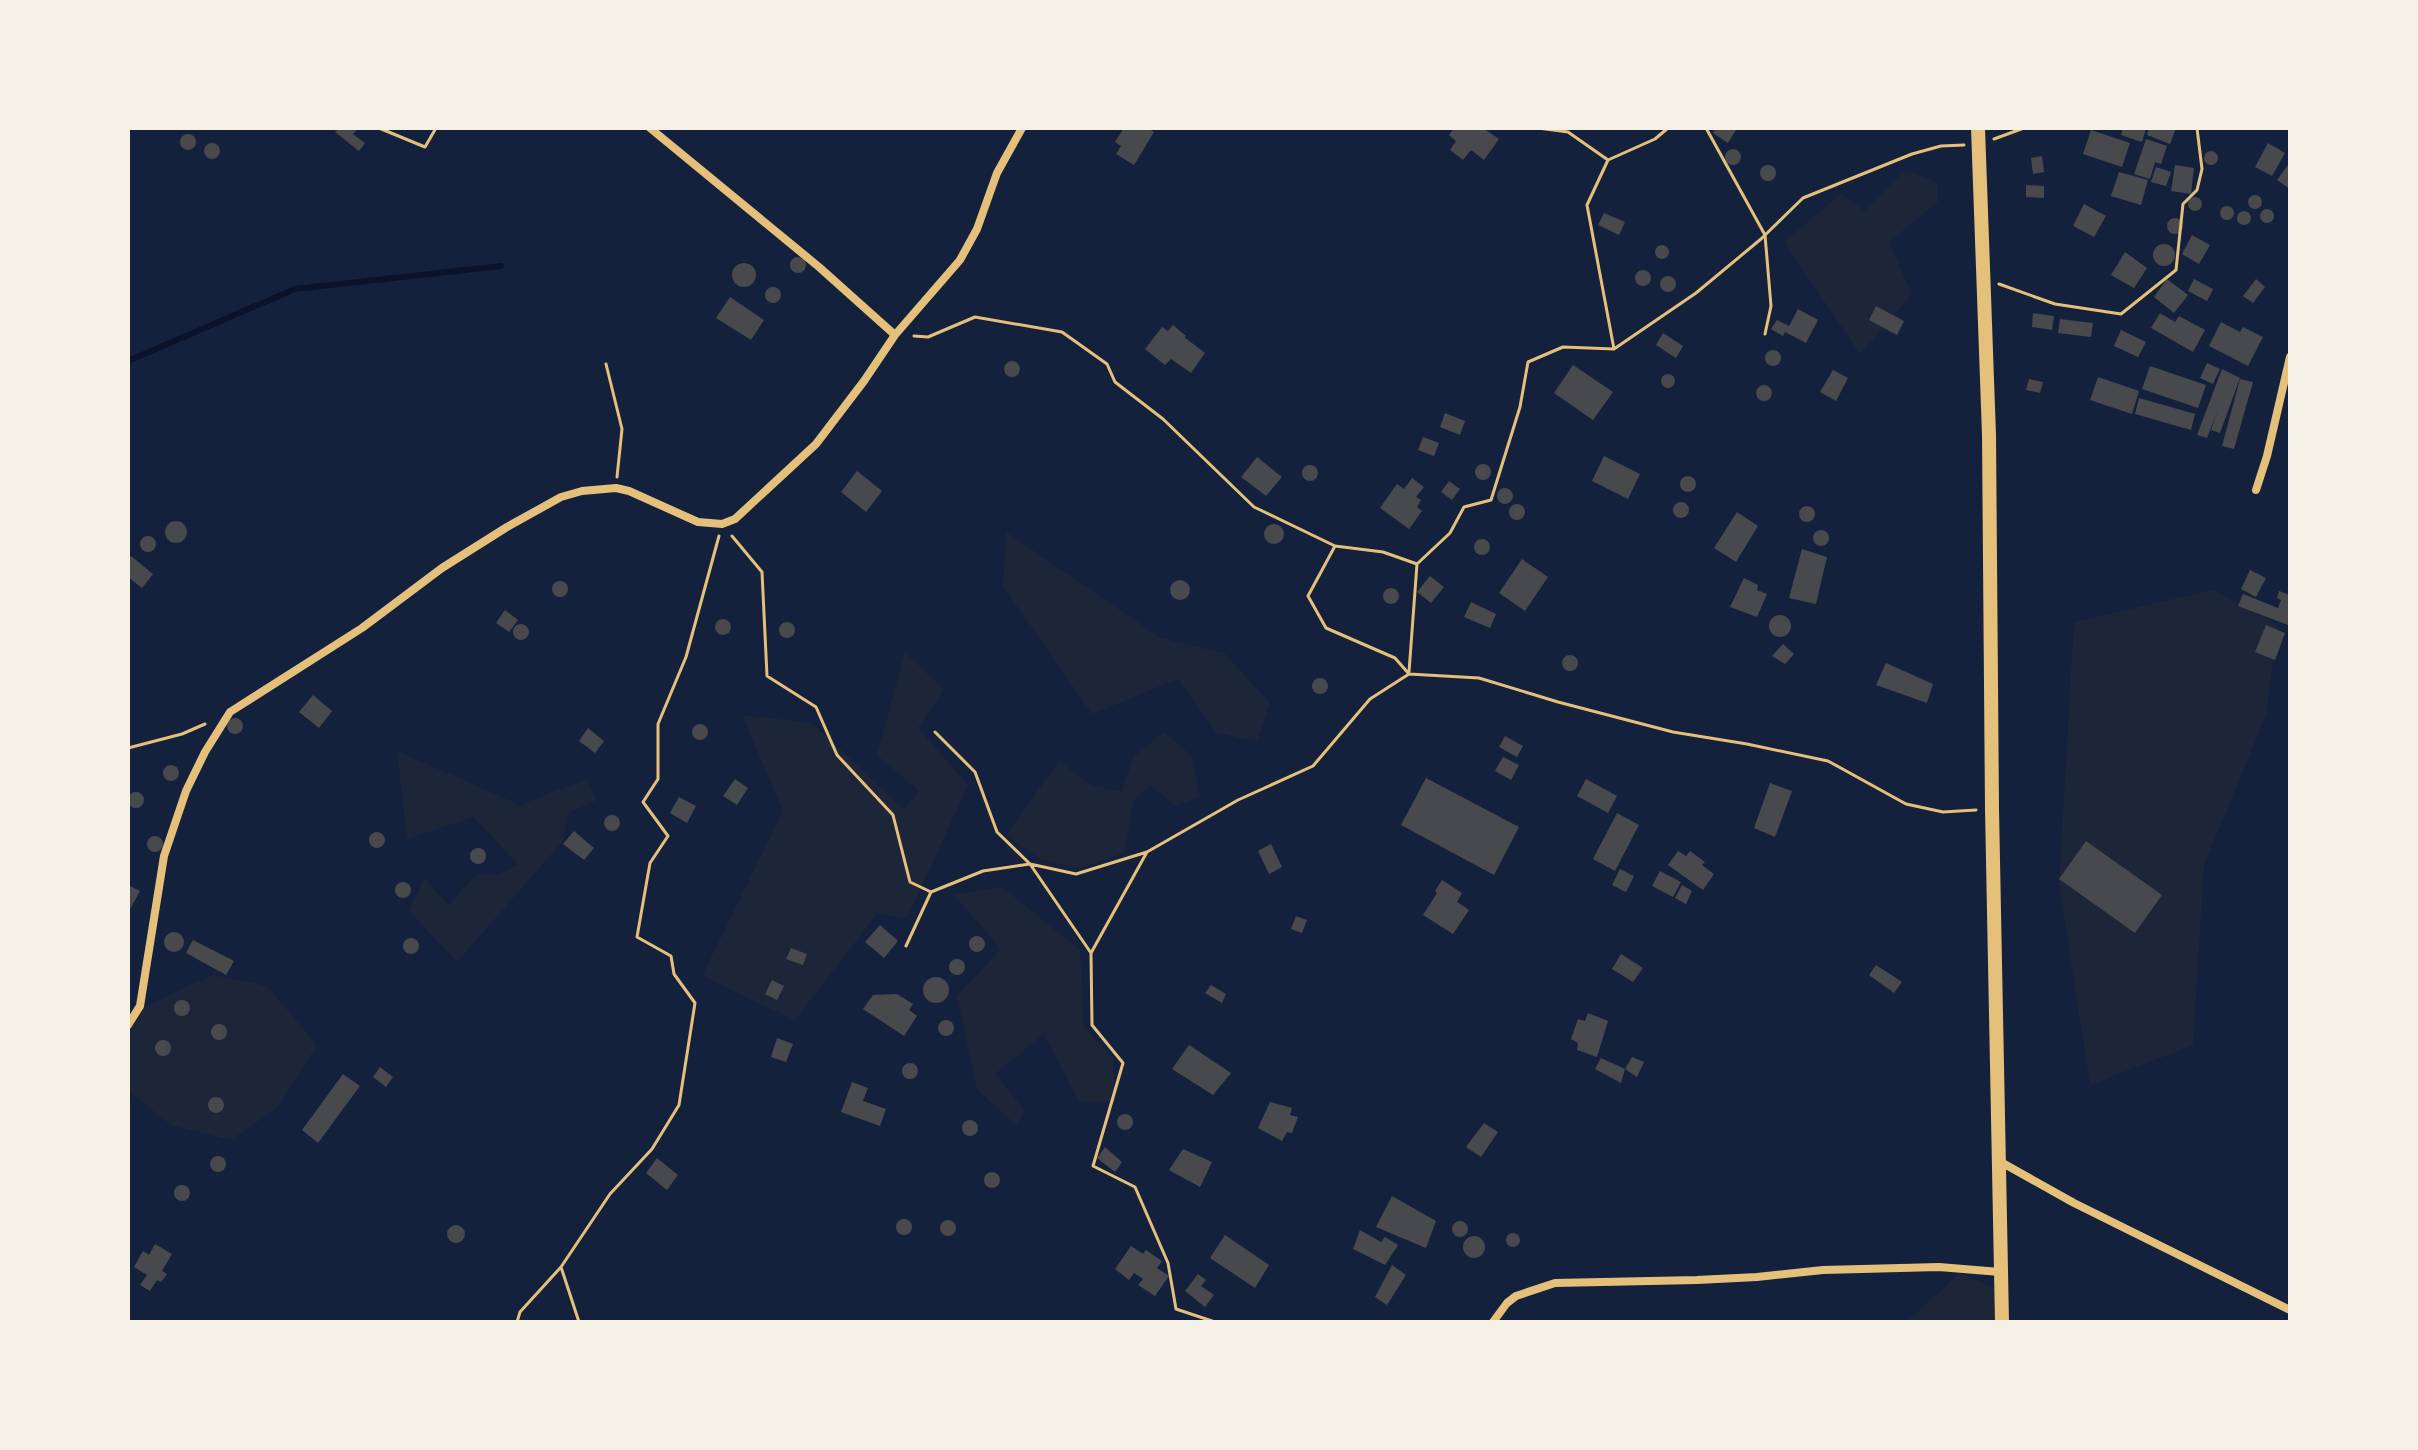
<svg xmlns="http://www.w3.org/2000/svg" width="2418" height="1450" font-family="'Fira Sans Condensed',sans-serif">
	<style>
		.green { fill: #1d2539 }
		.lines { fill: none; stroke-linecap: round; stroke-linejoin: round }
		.stream { stroke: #0b132b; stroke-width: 6 }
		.building { fill: #48494c }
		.path { stroke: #e5c07b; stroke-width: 3 }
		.minor { stroke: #e5c07b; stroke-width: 8 }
		.tertiary { stroke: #e5c07b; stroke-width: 14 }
	</style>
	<rect width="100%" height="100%" fill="#14213d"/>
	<path class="green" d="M1906,170l31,12 1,20 -49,40 23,52 -52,60 -76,-112 57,-48 24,17z
		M1006,532l155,106 63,15 46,50 -13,39 -41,-10 -38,-53 -86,35 -89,-128z
		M2212,590l66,35 -12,90 -62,150 -11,180 -103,40 -31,-201 15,-262z
		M905,652l39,38 -26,38 50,57 -61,133 -30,-4 -82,106 -93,-44 81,-165 -41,-96 70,8 92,86 15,-18 -42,-36z
		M1164,732l28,24 8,40 -25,10 -25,-21 -16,15 -10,53 -43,15 -40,-8 -35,-25 53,-74 32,24 31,7 11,-35z
		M397,751l123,54 66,-26 11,21 -29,13 -6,29 -105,120 -48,-51 15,-33 25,27 26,-30h22l21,-11 -45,-47 -66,22z
		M1002,887l78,63 4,77 29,32 2,42 -36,1 -35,-68 -49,40 30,37 -9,14 -39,-36 -20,-93 44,-47 -47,-54z
		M213,975l54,11 50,59 -39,62 -47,33 -60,-15 -43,-34v-77z
		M1960,1273l44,19 4,30h-102z"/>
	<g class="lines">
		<path class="stream" d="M128,361l167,-72 206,-23"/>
	</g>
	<path class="building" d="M339,128h19l-5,6 12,9 -6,8 -24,-19z
		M1124,128l8,2 16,-2 6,4 -20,33 -18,-11 5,-8 -6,-4z
		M1454,128h29l16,11 -15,21 -13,-10 -8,10 -13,-10 6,-9 -7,-6z
		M1716,128h16l4,2 -8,13 -15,-10z
		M2123,128h23l-4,14 -21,-7z
		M2149,128h27l-6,16 -23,-9z
		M2091,130l39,13 -8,24 -39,-13z
		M180 142a8 8 0 1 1 16 0a8 8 0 1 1-16 0Z
		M2146,139l21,7 -6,18 -6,-2 -5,17 -16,-5z
		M2268,143l17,10 -13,23 -17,-9z
		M204 151a8 8 0 1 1 16 0a8 8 0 1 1-16 0Z
		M1725 157a8 8 0 1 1 16 0a8 8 0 1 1-16 0Z
		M2204 158a7 7 0 1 1 14 0a7 7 0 1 1-14 0Z
		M2042,156l2,16 -11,2 -2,-16z
		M2290,162v27l-13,-9z
		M2175,165l19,3 -3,26 -20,-3z
		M1760 173a8 8 0 1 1 16 0a8 8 0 1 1-16 0Z
		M2156,167l15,5 -5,14 -15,-4z
		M2119,172l29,8 -7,25 -30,-9z
		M2026,185l18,1v12l-18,-1z
		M2248 202a7 7 0 1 1 14 0a7 7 0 1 1-14 0Z
		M2188 204a7 7 0 1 1 14 0a7 7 0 1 1-14 0Z
		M2084,204l22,12 -12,21 -21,-11z
		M2220 213a7 7 0 1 1 14 0a7 7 0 1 1-14 0Z
		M2260 216a7 7 0 1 1 14 0a7 7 0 1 1-14 0Z
		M2237 218a7 7 0 1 1 14 0a7 7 0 1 1-14 0Z
		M1604,213l21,9 -6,13 -21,-10z
		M2167 226a8 8 0 1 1 16 0a8 8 0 1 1-16 0Z
		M2192,235l18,10 -11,19 -17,-10z
		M2153 255a11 11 0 1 1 22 0a11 11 0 1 1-22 0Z
		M1655 252a7 7 0 1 1 14 0a7 7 0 1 1-14 0Z
		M2125,252l22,16 -13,20 -23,-13z
		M790 265a8 8 0 1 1 16 0a8 8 0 1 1-16 0Z
		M732 275a12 12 0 1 1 24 0a12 12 0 1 1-24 0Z
		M1635 278a8 8 0 1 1 16 0a8 8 0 1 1-16 0Z
		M1660 284a8 8 0 1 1 16 0a8 8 0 1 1-16 0Z
		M2167,279l21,16 -14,18 -20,-16z
		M2194,279l19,10 -6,12 -19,-10z
		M2256,279l9,8 -12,16 -10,-7z
		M765 295a8 8 0 1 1 16 0a8 8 0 1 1-16 0Z
		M730,297l34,23 -13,20 -35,-22z
		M1876,306l28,15 -7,14 -28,-15z
		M1798,309l20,11 -12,23 -21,-11 -2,4 -12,-7 6,-9 12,6z
		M2033,313l21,3 -2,14 -20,-3z
		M2160,313l15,9 4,-6 26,14 -12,22 -42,-24z
		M2060,319l33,4 -2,14 -33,-4z
		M2221,322l19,10 3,-5 20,10 -15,29 -39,-20z
		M1173,325l13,11 -2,1 21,16 -14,20 -20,-14 -6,6 -20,-16 17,-22 6,4z
		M2121,330l25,12 -8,15 -24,-11z
		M1663,333l20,13 -7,12 -20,-13z
		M1765 358a8 8 0 1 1 16 0a8 8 0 1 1-16 0Z
		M1004 369a8 8 0 1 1 16 0a8 8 0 1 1-16 0Z
		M2207,363l13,6 -7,15 -13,-6z
		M1573,365l40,27 -20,28 -39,-27z
		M2150,366l56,19 -8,23 -56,-19z
		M2222,369l18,9 -20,55 -9,-3 7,-20 -11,28 -10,-3z
		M1833,370l15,8 -12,23 -16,-9z
		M1661 381a7 7 0 1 1 14 0a7 7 0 1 1-14 0Z
		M2098,377l41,14 -7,23 -42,-14z
		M2029,379l14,3 -3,11 -14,-3z
		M2240,379l13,3 -19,67 -12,-3z
		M1756 393a8 8 0 1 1 16 0a8 8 0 1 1-16 0Z
		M2139,398l56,16 -4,16 -56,-16z
		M1445,413l20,8 -5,14 -20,-8z
		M1423,437l16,6 -5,13 -16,-6z
		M1604,456l36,18 -12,25 -36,-18z
		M1257,457l25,20 -16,19 -25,-19z
		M1475 472a8 8 0 1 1 16 0a8 8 0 1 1-16 0Z
		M1302 473a8 8 0 1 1 16 0a8 8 0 1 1-16 0Z
		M857,471l25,20 -16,21 -25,-20z
		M1680 484a8 8 0 1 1 16 0a8 8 0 1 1-16 0Z
		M1412,478l12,9 -8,10 5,3 -4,7 5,4 -13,18 -29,-21 17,-24 7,5z
		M1449,481l11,8 -8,11 -11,-8z
		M1497 496a8 8 0 1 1 16 0a8 8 0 1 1-16 0Z
		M1673 510a8 8 0 1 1 16 0a8 8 0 1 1-16 0Z
		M1509 512a8 8 0 1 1 16 0a8 8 0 1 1-16 0Z
		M1799 514a8 8 0 1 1 16 0a8 8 0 1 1-16 0Z
		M1737,512l21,14 -22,36 -22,-14z
		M165 532a11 11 0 1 1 22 0a11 11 0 1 1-22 0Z
		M1264 534a10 10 0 1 1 20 0a10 10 0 1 1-20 0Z
		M1813 538a8 8 0 1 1 16 0a8 8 0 1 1-16 0Z
		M140 544a8 8 0 1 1 16 0a8 8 0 1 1-16 0Z
		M1474 547a8 8 0 1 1 16 0a8 8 0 1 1-16 0Z
		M1802,549l25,8 -11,47 -27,-6z
		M131,556l22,18 -11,14 -14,-11v-17z
		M1522,559l26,18 -23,34 -26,-18z
		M2250,570l16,8 -10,19 -15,-8z
		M1430,576l14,11 -13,16 -14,-11z
		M1744,578l14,7 -1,5 10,4 -10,23 -27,-10z
		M1170 590a10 10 0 1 1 20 0a10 10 0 1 1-20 0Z
		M552 589a8 8 0 1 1 16 0a8 8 0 1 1-16 0Z
		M1383 596a8 8 0 1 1 16 0a8 8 0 1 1-16 0Z
		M2279,591l11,4 -2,30 -50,-19 5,-12 35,14 3,-8 -4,-2z
		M1471,602l25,12 -6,14 -26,-11z
		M505,610l13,10 -9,12 -13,-9z
		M1769 626a11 11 0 1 1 22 0a11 11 0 1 1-22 0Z
		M715 627a8 8 0 1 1 16 0a8 8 0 1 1-16 0Z
		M779 630a8 8 0 1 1 16 0a8 8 0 1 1-16 0Z
		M513 632a8 8 0 1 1 16 0a8 8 0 1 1-16 0Z
		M2266,625l19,8 -10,27 -20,-8z
		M1783,644l11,10 -9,10 -13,-8z
		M1562 663a8 8 0 1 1 16 0a8 8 0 1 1-16 0Z
		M1886,663l47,21 -6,19 -51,-18z
		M1312 686a8 8 0 1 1 16 0a8 8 0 1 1-16 0Z
		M313,695l19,16 -13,17 -20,-16z
		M227 726a8 8 0 1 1 16 0a8 8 0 1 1-16 0Z
		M692 732a8 8 0 1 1 16 0a8 8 0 1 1-16 0Z
		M588,728l16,13 -9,12 -16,-12z
		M1505,736l18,10 -6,11 -18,-10z
		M1503,757l16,8 -8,15 -16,-9z
		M163 773a8 8 0 1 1 16 0a8 8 0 1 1-16 0Z
		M1426,778l93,49 -25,48 -93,-50z
		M735,779l13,9 -11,17 -14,-9z
		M1586,779l31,17 -9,17 -31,-17z
		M1770,783l22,8 -17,46 -21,-9z
		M128 800a8 8 0 1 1 16 0a8 8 0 1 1-16 0Z
		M679,797l17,9 -9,17 -17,-10z
		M1617,813l22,12 -24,46 -22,-12z
		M604 823a8 8 0 1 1 16 0a8 8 0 1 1-16 0Z
		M574,831l20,17 -10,12 -21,-16z
		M369 840a8 8 0 1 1 16 0a8 8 0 1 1-16 0Z
		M147 844a8 8 0 1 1 16 0a8 8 0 1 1-16 0Z
		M2086,841l76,54 -27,38 -76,-54z
		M1271,844l11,23 -13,7 -11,-23z
		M470 856a8 8 0 1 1 16 0a8 8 0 1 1-16 0Z
		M1678,851l8,5 4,-5 15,11 -3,3 12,9 -11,16 -35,-25z
		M1620,869l14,7 -8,16 -14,-7z
		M1660,871l21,11 -8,15 -21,-11z
		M1442,880l20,13 -5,9 12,8 -16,24 -30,-19 14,-22 -2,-2z
		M395 890a8 8 0 1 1 16 0a8 8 0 1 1-16 0Z
		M128,885l12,6 -12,22z
		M1682,885l10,6 -6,13 -11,-6z
		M1296,916l11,4 -5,13 -11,-4z
		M880,925l18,16 -14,17 -19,-16z
		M164 942a10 10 0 1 1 20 0a10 10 0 1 1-20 0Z
		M969 944a8 8 0 1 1 16 0a8 8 0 1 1-16 0Z
		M403 946a8 8 0 1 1 16 0a8 8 0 1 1-16 0Z
		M193,940l41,21 -8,14 -40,-22z
		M791,948l16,6 -4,11 -17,-6z
		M1621,954l22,14 -10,14 -21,-13z
		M949 967a8 8 0 1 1 16 0a8 8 0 1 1-16 0Z
		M1876,965l26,17 -8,11 -25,-18z
		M923 990a13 13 0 1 1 26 0a13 13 0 1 1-26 0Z
		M772,980l12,6 -7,14 -12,-6z
		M1211,985l15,9 -4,9 -17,-10z
		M897,994l16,10 -4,6 8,6 -13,20 -41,-27 10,-14z
		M174 1008a8 8 0 1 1 16 0a8 8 0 1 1-16 0Z
		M1588,1013l20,8 -11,36 -20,-7 1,-7 -7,-4 7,-20 7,2z
		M938 1028a8 8 0 1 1 16 0a8 8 0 1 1-16 0Z
		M211 1032a8 8 0 1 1 16 0a8 8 0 1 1-16 0Z
		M777,1038l16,6 -7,18 -15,-5z
		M155 1048a8 8 0 1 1 16 0a8 8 0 1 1-16 0Z
		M1189,1045l42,28 -18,22 -41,-26z
		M1632,1057l12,5 -7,15 -12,-8z
		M1601,1058l24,11 -4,14 -26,-14z
		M902 1071a8 8 0 1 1 16 0a8 8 0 1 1-16 0Z
		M380,1067l13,10 -7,10 -13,-10z
		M343,1074l17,12 -42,57 -16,-13z
		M852,1082l16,6 -5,13 23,8 -6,17 -39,-14z
		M208 1105a8 8 0 1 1 16 0a8 8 0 1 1-16 0Z
		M1270,1102l22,6 -2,7 8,2 -6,16 -5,-1 -5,9 -24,-13z
		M1117 1122a8 8 0 1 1 16 0a8 8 0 1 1-16 0Z
		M962 1128a8 8 0 1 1 16 0a8 8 0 1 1-16 0Z
		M1484,1123l14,9 -17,25 -15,-10z
		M1105,1147l17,15 -7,10 -18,-14z
		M1183,1149l29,13 -12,25 -31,-17z
		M210 1164a8 8 0 1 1 16 0a8 8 0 1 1-16 0Z
		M657,1158l21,17 -11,15 -21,-17z
		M984 1180a8 8 0 1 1 16 0a8 8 0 1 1-16 0Z
		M174 1193a8 8 0 1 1 16 0a8 8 0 1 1-16 0Z
		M1392,1196l44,25 -10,27 -50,-21z
		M896 1227a8 8 0 1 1 16 0a8 8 0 1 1-16 0Z
		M940 1228a8 8 0 1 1 16 0a8 8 0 1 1-16 0Z
		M1452 1229a8 8 0 1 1 16 0a8 8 0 1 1-16 0Z
		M447 1234a9 9 0 1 1 18 0a9 9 0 1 1-18 0Z
		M1360,1230l21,12 4,-5 13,8 -13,20 -32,-16z
		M1506 1240a7 7 0 1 1 14 0a7 7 0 1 1-14 0Z
		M1225,1235l44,30 -14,23 -45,-30z
		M1463 1247a11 11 0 1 1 22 0a11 11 0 1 1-22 0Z
		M155,1244l17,10 -10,17 5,3 -6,8 -4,-2 -7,11 -10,-6 7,-10 -13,-8 9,-16 6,4z
		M1131,1246l12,8 3,-4 16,11 -5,7 12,8 -14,20 -17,-11 5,-6 -9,-6 -5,7 -14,-11z
		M1392,1265l14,10 -19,30 -12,-8z
		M1198,1274l8,6 -5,6 13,9 -9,12 -20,-16z"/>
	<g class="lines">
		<path class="path" d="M379,128l46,19 11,-19
			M1538,128l30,4 40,28 47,-21 13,-11
			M1706,128l59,107 6,71 -6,28
			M1994,139l30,-11
			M1608,160l-21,45 27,144
			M1999,284l56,20 66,10 55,-44 7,-66 14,-14 5,-21 -5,-41
			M914,336l14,1 47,-20 87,15 45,32 8,18 48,37 91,88 81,39 48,6 34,12 33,-31 14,-26 27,-7 29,-93 8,-45 35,-15 51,2 82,-56 65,-54 42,-41 109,-44 29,-8 23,-1
			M606,364l16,65 -5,48
			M732,536l30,36 5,104 49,31 21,48 56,60 17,67 21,10
			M1335,546l-27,50 18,32 69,30 14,16
			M1409,672l8,-108
			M935,732l40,40 22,60 33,32 46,10 71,-22 91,-52 75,-34 57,-67 39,-25 70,4 79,24 115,30 74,12 81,17 78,43 37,8 33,-2
			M128,748l54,-14 23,-10
			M1147,852l-56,101 1,72 31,38 -30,103 42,21 33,76 8,46 39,13
			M906,946l25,-54 52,-21 47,-7 61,89
			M561,1267l18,55
			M517,1322l3,-10 41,-45 49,-73 42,-45 27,-44 16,-102 -21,-29 -3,-18 -34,-19 13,-74 18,-27 -25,-34 15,-23v-55l28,-67 33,-121"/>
		<path class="minor" d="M650,128l169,139 76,68
			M2256,490l11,-34 23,-99
			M128,1025l12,-19 24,-150 22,-65 19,-39 25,-40 132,-84 80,-60 65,-41 54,-30 21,-6 34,-3 13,3 69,31 24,2 13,-5 81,-75 48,-63 31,-46 65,-75 17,-31 20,-56 25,-45
			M1999,1161l75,42 216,107
			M1493,1322l14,-19 9,-7 39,-13 142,-3 60,-3 66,-7 116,-3 61,5"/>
		<path class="tertiary" d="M1978,128l11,307 3,374 10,513"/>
	</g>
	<rect width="2418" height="1450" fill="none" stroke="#f6f1e7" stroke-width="260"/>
</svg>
